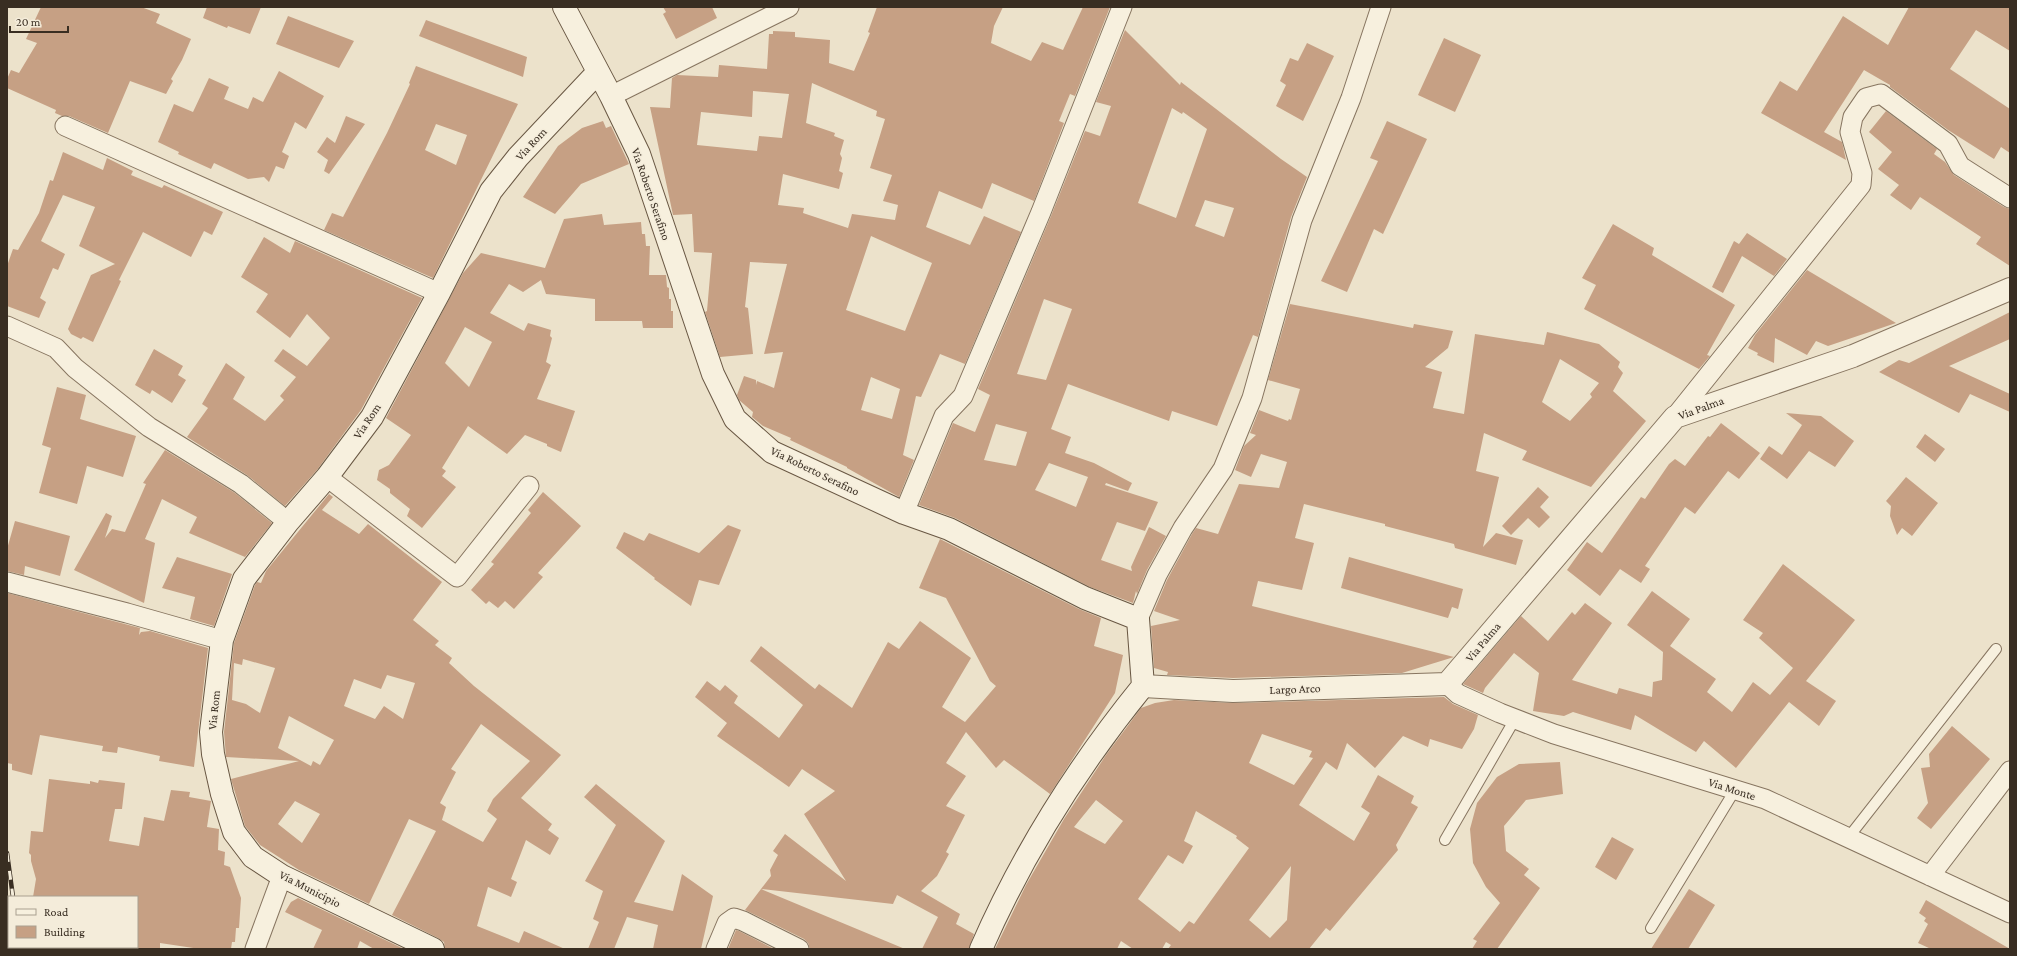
<svg xmlns="http://www.w3.org/2000/svg" width="2017" height="956" font-family="'Crimson Pro',serif">
	<style>
		.building { fill: #c6a084; fill-rule: evenodd }
		.lines { fill: none; stroke-linecap: round; stroke-linejoin: round }
		.service-casing { stroke: #877560; stroke-width: 12 }
		.minor-casing { stroke: #877560; stroke-width: 21 }
		.tertiary-casing { stroke: #877560; stroke-width: 24 }
		.secondary-casing { stroke: #695743; stroke-width: 24 }
		.service { stroke: #f7f0de; stroke-width: 10 }
		.minor { stroke: #f7f0de; stroke-width: 19 }
		.tertiary { stroke: #f7f0de; stroke-width: 22 }
		.secondary { stroke: #f7f0de; stroke-width: 22 }
		.rail-casing { stroke: #392e22; stroke-width: 4.5 }
		.rail { stroke: #f4ecda; stroke-width: 3; stroke-dasharray: 9; stroke-linecap: butt }
		.labels { text-anchor: middle; stroke-width: 3; stroke-linejoin: round; paint-order: stroke }
		.street-label { font-size: 12px; fill: #392e22; stroke: #f4ecda }
	</style>
	<rect width="100%" height="100%" fill="#ece2cb"/>
	<path class="building" d="M41,7h100l19,7 -4,9 35,16 -9,21 -11,19 2,2 -7,13 -36,-13 -22,52 -39,-17h-7l-7,-3 1,-3 -49,-22v-9l4,-9 8,3 18,-30 -11,-4z
		M207,7h54l-11,27 -22,-8 -1,2 -24,-10z
		M663,7h49l5,11 -41,21 -13,-25 3,-2z
		M877,7h126l-9,19 -3,17 40,18 11,-19 21,8 20,-43h27l-35,89 -5,-2 -11,27 5,2 -30,78 -42,-18 -10,26 -43,-18 -13,36 44,18 14,-29 37,16 -56,132 -25,-10 -19,43 -5,-1 -13,59 11,5 -15,37 -52,-29v-1l-57,-27 1,-2 -28,-12 -11,-9 1,-5 -14,-12 -2,-5 7,-19 12,4v5l1,-4 17,7 9,-36 -19,2 23,-90 -37,-2 -5,45 3,1 5,46 -33,3 -15,-45 2,-1 5,-58 -18,-1 -2,-38 -19,1 -23,-108 20,1 2,-30 5,-3 41,2 1,-12 48,4 2,-35h4v-3l22,1v5l35,3 -1,23 25,8 16,-38 -2,-1zM812,83l65,28 -1,5 9,3 -15,49 22,7 -9,26 15,4 -3,15 -43,-6 -4,14 -45,-15 1,-5 -26,-3 5,-31 56,15 4,-16 -4,-2 3,-13 -2,-4 4,-14 -10,-4 1,-3 -29,-10zM753,91l36,3 -7,44 -23,-2 -2,15 -60,-6 4,-33 51,5zM871,236l61,27 -27,68 -59,-21zM871,377l29,12 -8,30 -31,-9z
		M1909,7h101v44l-34,-21 -26,39 60,40v44l-9,-6 -7,12 -46,-29 -58,-43v-2l-26,-15 -40,62 18,10 4,18 -85,-47 19,-32 17,10 46,-75 45,29z
		M288,16l66,25 -15,27 -63,-24z
		M426,20l101,37 -4,20 -104,-41z
		M1125,30l55,55 1,-3 100,77 26,18 -16,40 -33,120 -5,-2 -36,91 -45,-15 -3,10 -101,-37 -17,45 20,8 -6,16 29,10 38,20 -4,8 -22,-8 -1,2 53,17 -13,29 -28,-9 -16,38 31,11 -1,-4 18,-40 17,9 -19,34 -10,24 -1,-3 -3,12 -43,-16 -135,-69 -36,-13 34,-82 22,9 15,-37 -12,-6 73,-173 34,-85 15,5 11,-30 -15,-4zM1172,108l10,6 1,-2 24,17 -31,89 -38,-15zM1205,200l29,8 -10,29 -29,-11zM1044,299l28,10 -26,71 -29,-6zM996,424l31,8 -11,34 -32,-6zM1049,463l39,14 -12,30 -41,-17z
		M1444,38l37,17 -26,57 -37,-17z
		M1307,43l27,13 -31,65 -27,-15 10,-21 -6,-4 10,-23 8,3z
		M416,66l102,38 -85,174 -109,-48 8,-17 11,4 44,-84 23,-49 -1,-1zM436,124l31,11 -11,30 -31,-15z
		M279,71l45,25 -18,33 -11,-7 -13,30 7,4 -5,13 -8,-3 -7,16 -5,-5 -16,2 -34,-16 -3,6 -33,-15 1,-2 -21,-10 16,-38 19,8 16,-34 20,9 -5,12 24,10 5,-12 10,5z
		M1886,111l51,38 -3,5 11,8 9,13 50,32 6,2v57l-34,-22 5,-7 -61,-40 -9,13 -21,-15 9,-10 -21,-16 14,-17 -23,-20z
		M346,116l19,8 -36,50 -5,-3 4,-11 -11,-8 10,-15 8,6z
		M603,121l3,7 5,-2 18,38 -48,20 -26,30 -32,-17 35,-51 24,-18z
		M1387,121l40,18 -44,95 -9,-5 -27,63 -26,-11 57,-120 -8,-3z
		M63,152l40,18 4,-12 26,13 -2,4 31,13 2,-3 59,27 -11,23 -8,-4 -13,26 -48,-25 -24,48 2,1 -28,61 -10,-5 -2,2 -10,-5 -3,-5 23,-54 24,-11 -36,-18 16,-39 -32,-12 -22,46 24,13 -7,16 -5,-2 -13,30 6,4 -7,16 -32,-12v-40l6,-17 5,1 21,-37 11,-33 3,1z
		M602,214l2,11 37,-3 1,12h3l1,12h4l-1,29h17l1,12 2,1v11h2v12h2v17h-30l-1,-7h-47v-22l-49,-5 -5,-14 -18,12 -14,-8 -19,29 34,18 4,-8 23,7 -1,6 2,2 -6,24 5,3 -14,34 38,12 -14,41 -14,-6v-2l-22,-9 -18,19 -39,-28 -26,42 4,3 -4,5 14,11 -34,41 -15,-12 3,-7 -20,-16v-4l-13,-9 2,-10 10,-5 22,-30 -25,-17 77,-145 18,-20 64,15 19,-49zM465,327l27,15 -23,45 -24,-24z
		M1613,224l41,24 -2,7 83,50 -28,50 3,1 -11,13 -115,-60 12,-24 -14,-7z
		M1747,233l40,26 -13,17 -32,-20 -19,37 -11,-6 22,-46 5,3z
		M264,237l26,16 5,-12 127,57 -61,112 -44,60 -32,36 -38,-31 -60,-38 21,-29 -6,-4 24,-41 19,14 -12,22 32,22 19,-21 -4,-4 16,-19 -22,-16 9,-12 24,17 23,-28 -23,-24 -17,24 -34,-26 12,-18 -27,-17z
		M1807,270l89,53 -68,23 -12,-5 -9,14 -32,-17 -1,25 -17,-8 1,-2 -10,-5 7,-13z
		M1290,304l123,24 1,-4 39,7 -5,17 -23,19 17,5 -9,36 31,6 11,-80 69,11 3,-13 52,12 21,18 -2,5 5,6 -10,18 33,30 -55,66 -69,-27 5,-9 -43,-18 -8,38 23,6 -16,70 13,-14 27,7 -7,25 -61,-17 -1,-4 -69,-18v-2l-81,-20 -9,34 19,5 -12,47 -44,-9 -6,25 202,51 -52,16 -169,5 -66,-3 1,-3 -14,-4 -3,-42 29,-6 -26,-9 13,-31 25,-46 4,-6 22,6 21,-50 40,4 8,-26 -26,-8 -10,23 -16,-7 9,-24 12,-11 -6,-2 9,-23 29,11 1,-2 2,1 9,-31 -32,-9zM1560,359l39,24 -9,11 2,3 -22,24 -28,-19z
		M2010,312v27l-61,27 61,28v18l-40,-18 -11,19 -80,-41 20,-12 10,3z
		M154,349l29,17 -5,9 8,5 -14,23 -20,-13 -2,4 -15,-9z
		M57,387l29,8 -6,24 56,17 -13,41 -36,-11 -10,38 -38,-11 12,-45 -9,-3z
		M1786,413l35,3 33,25 -19,26 -26,-16 -22,28 -27,-20 9,-13 13,9 20,-30z
		M1721,423l39,30 -21,26 -11,-8 -33,43 -10,-7 -40,59 5,3 -9,14 -21,-14 -20,27 -33,-26 20,-28 15,11 39,-56 4,2 24,-35 6,-5 10,7 23,-30 2,1z
		M1925,434l20,15 -10,13 -19,-15z
		M165,450l70,43 37,30 -27,34 -56,-24 8,-16 -35,-18 -17,40 10,4 -11,60 -70,-33 32,-57 6,3 -7,22 7,-9 13,3 21,-48 -3,-1z
		M1906,477l32,26 -26,33 -10,-8 -5,7 -7,-19 1,-10 -5,-5z
		M1538,487l11,10 -9,10 10,10 -11,11 -11,-10 -17,17 -9,-9z
		M543,492l38,34 -43,47 5,4 -29,32 -9,-8 -7,7 -9,-7 -3,3 -15,-14 23,-26 -3,-2 40,-49 -3,-3z
		M329,494l4,3 -11,13 37,24 9,-10 74,58 -29,38 26,21 -4,4 17,13 -3,5 25,23 87,69 -40,43 31,26 -4,6 11,8 -9,17 -24,-15 -15,39 6,3 -6,15 -23,-10 -11,39 42,17 5,-12 41,18h-120l-1,-7 -6,-4 -46,-23 44,-84 -27,-12 -40,85 -70,-34 -39,-25 -15,-19 -14,-47 68,-18 -73,-4 -2,-25 10,-89 21,-58 2,-3 4,1 5,-12zM243,659l32,9 -15,45 -14,-9 -14,-4 2,-37 8,2zM387,675l28,8 -12,36 -19,-13 -9,13 -31,-13 10,-27 27,10zM289,716l45,24 -14,25 -7,-4 -2,5 -33,-18zM481,724l49,37 -37,38 -6,12 10,8 -14,23 -41,-22 -1,3 5,-16 -6,-4 16,-31 -5,-3zM295,801l25,13 -18,29 -24,-19z
		M15,521l55,15 -10,40 -35,-10 -1,9 -17,-4v-22z
		M728,525l13,5 -22,55 -20,-5 -8,26 -37,-27 1,-1 -39,-30 8,-16 20,9 5,-8 50,20z
		M940,539l139,70 22,9 -7,28 29,9 -8,38 -65,101 -46,-34 -8,8 -30,-36 -20,31 20,13 -20,30 19,9 -19,37 3,2 -12,22 -16,15 39,23 -4,10 18,10 -5,15h-47l16,-32 -41,-22 -4,9 -132,-15 10,-13 -1,-6 8,-15 -5,-4 12,-17 61,47 -42,-67 31,-23 -33,-22 -13,18 -72,-51 10,-13 -32,-26 12,-16 13,10 5,-6 13,11 -4,7 45,35 24,-33 -53,-44 11,-15 54,43 4,-5 33,24 36,-66 11,7 21,-28 51,37 -29,49 23,15 31,-36 -6,-5 -44,-83 -27,-10z
		M177,557l55,17 -18,52 -24,-7 5,-22 -33,-9z
		M1349,557l114,32 -5,20 -6,-2 -4,11 -107,-30z
		M1783,564l72,56 -49,61 30,20 -17,25 -30,-24 -53,66 -32,-27 -8,11 -61,-37 -4,15 -58,-18 -9,4 -31,-5 6,-38 -25,-20 -29,35 -2,5 -20,-9 58,-68 27,25 24,-29 3,3 10,-12 27,20 -40,57 45,14 2,-6 33,9 1,-15 9,-2 1,-28 -36,-27 25,-34 38,28 -20,27 46,33 -9,13 25,20 21,-30 17,13 23,-27 -34,-30 4,-5 -20,-13z
		M7,593l133,35 -1,7 2,-3 9,-1 58,17 -14,119 -35,-6 1,-5 -42,-9 -1,6 -15,-2 1,-5 -63,-11 -8,40 -20,-5v-6l-5,-1z
		M1444,697l9,7 25,11 -4,14 -12,20 -32,-10 -2,8 -25,-11 -28,32 -28,-25 -10,27 -11,-8 -27,43 55,36 16,-28 -9,-6 17,-32 36,21 -3,7 7,4 -22,38 2,5 -68,81 -4,-3 -17,21h-141l3,-4 -5,-3 -4,7h-29l-12,-8 -4,8h-122l31,-64 38,-66 42,-64 35,-47 14,-5 19,-3 59,3zM1262,734l50,17 -3,6 4,1 -19,27 -45,-22zM1096,800l27,21 -18,23 -31,-17zM1196,811l41,25 -1,2 13,10 -55,76 -5,-3 -9,11 -42,-33 30,-44 15,9 10,-18 -9,-5zM1291,866l-4,54 -17,18 -21,-18z
		M1952,726l38,33 -59,70 -14,-11 11,-15 -7,-35 9,-1 -1,-13z
		M1560,762l3,32 -37,6 -22,26 2,25 23,18 -5,6 16,13 -43,61h-25l5,-8 -4,-2 27,-36 -14,-16 -13,-24 -3,-34 7,-26 20,-26 22,-13z
		M49,779l41,5v-3l8,2 1,-3 26,3 -3,26h-7l-6,32 30,5 5,-29 20,4 7,-31 19,2 -1,5 22,4 -4,26 12,2 -1,21 7,2 -1,13 6,2 11,31 -2,30h-3l-1,14h-3l-1,7h-31l-40,-6v6h-23v-52h-104l3,-18 -5,-18v-6l-2,-2 2,-22 12,1z
		M596,784l69,57 -31,61 39,9 9,-37 31,22 -12,53h-48l5,-24 -31,-8 -13,32h-26l11,-27 -6,-3 10,-28 -18,-10 31,-56 -32,-28z
		M1612,837l22,12 -18,31 -21,-13z
		M761,889l144,60h-95l-2,-6 -4,-4 -59,-29z
		M1689,889l26,16 -27,44h-37z
		M298,898l106,51h-30l-14,-8 -3,8h-44l9,-19 -37,-18 6,-10z
		M1926,900l84,49h-79l-13,-6 10,-19 -4,-3 2,-3 -7,-5z
		M736,930l3,1 35,18h-46z"/>
	<g class="lines">
		<g class="service-casing">
			<path id="service" d="M1848,838l148,-189
				M1445,840l70,-121
				M1651,928l84,-138"/>
		</g>
		<g class="minor-casing">
			<path id="minor" d="M611,96l178,-89
				M65,126l374,167
				M7,326l49,22 19,20 74,59 92,57 47,38
				M1675,417l186,-232 1,-12 -12,-41 3,-15 13,-19 15,-4 67,50 12,22 50,32
				M327,477l130,100 72,-91
				M904,513l40,-97 19,-20 78,-184 81,-205
				M7,582l120,31 95,27
				M1138,619l19,-44 26,-47 40,-59 29,-71 50,-178 49,-122 30,-91
				M1447,684l11,10 42,19 54,21 211,65 245,114
				M1930,876l80,-105
				M255,949l27,-73
				M716,949l11,-26 7,-5 9,3 56,28"/>
		</g>
		<g class="tertiary-casing">
			<path id="tertiary" d="M1143,686l90,5 214,-7 228,-267 178,-61 157,-67"/>
		</g>
		<g class="secondary-casing">
			<path id="secondary" d="M564,7l47,89 28,58 74,220 22,45 37,33 132,61 45,16 136,69 53,21 5,67c-65,80 -121,169 -162,263
				M433,949l-151,-73 -29,-19 -19,-25 -12,-38 -9,-40 -2,-22 11,-92 22,-61 44,-57 39,-45 45,-60 67,-124 52,-102 27,-34 80,-85"/>
		</g>
		<use href="#service" class="service"/>
		<use href="#minor" class="minor"/>
		<use href="#tertiary" class="tertiary"/>
		<use href="#secondary" class="secondary"/>
		<g class="rail-casing">
			<path id="rail" d="M7,853l6,44
				M15,949v-2"/>
		</g>
		<use href="#rail" class="rail"/>
	</g>
	<g class="labels">
		<g class="street-label">
			<text transform="translate(531 144) rotate(-47)" y="4">Via Rom</text>
			<text transform="translate(651 194) rotate(71)" y="4">Via Roberto Serafino</text>
			<text transform="translate(1701 408) rotate(-20)" y="4">Via Palma</text>
			<text transform="translate(367 421) rotate(-56)" y="4">Via Rom</text>
			<text transform="translate(815 471) rotate(26)" y="4">Via Roberto Serafino</text>
			<text transform="translate(1483 642) rotate(-50)" y="4">Via Palma</text>
			<text transform="translate(1295 689) rotate(-2)" y="4">Largo Arco</text>
			<text transform="translate(214 710) rotate(-84)" y="4">Via Rom</text>
			<text transform="translate(1732 789) rotate(18)" y="4">Via Monte</text>
			<text transform="translate(310 889) rotate(27)" y="4">Via Municipio</text>
		</g>
	</g>
	<rect width="2017" height="956" fill="none" stroke="#392e22" stroke-width="16"/>
	<rect x="8" y="896" width="130" height="52" fill="#f4ecda" stroke="#a9a090"/>
	<rect x="16" y="909" width="20" height="6" fill="#f7f0de" stroke="#a9a090"/>
	<text x="44" y="916" font-size="12" fill="#392e22">Road</text>
	<rect x="16" y="926" width="20" height="12" fill="#c6a084" stroke="#a9a090"/>
	<text x="44" y="936" font-size="12" fill="#392e22">Building</text>
	<path d="M10 26v6h58v-6" fill="none" stroke="#392e22" stroke-width="2"/>
	<text x="16" y="26" font-size="12" fill="#392e22" stroke="#f4ecda" stroke-width="3" paint-order="stroke">20 m</text>
</svg>
